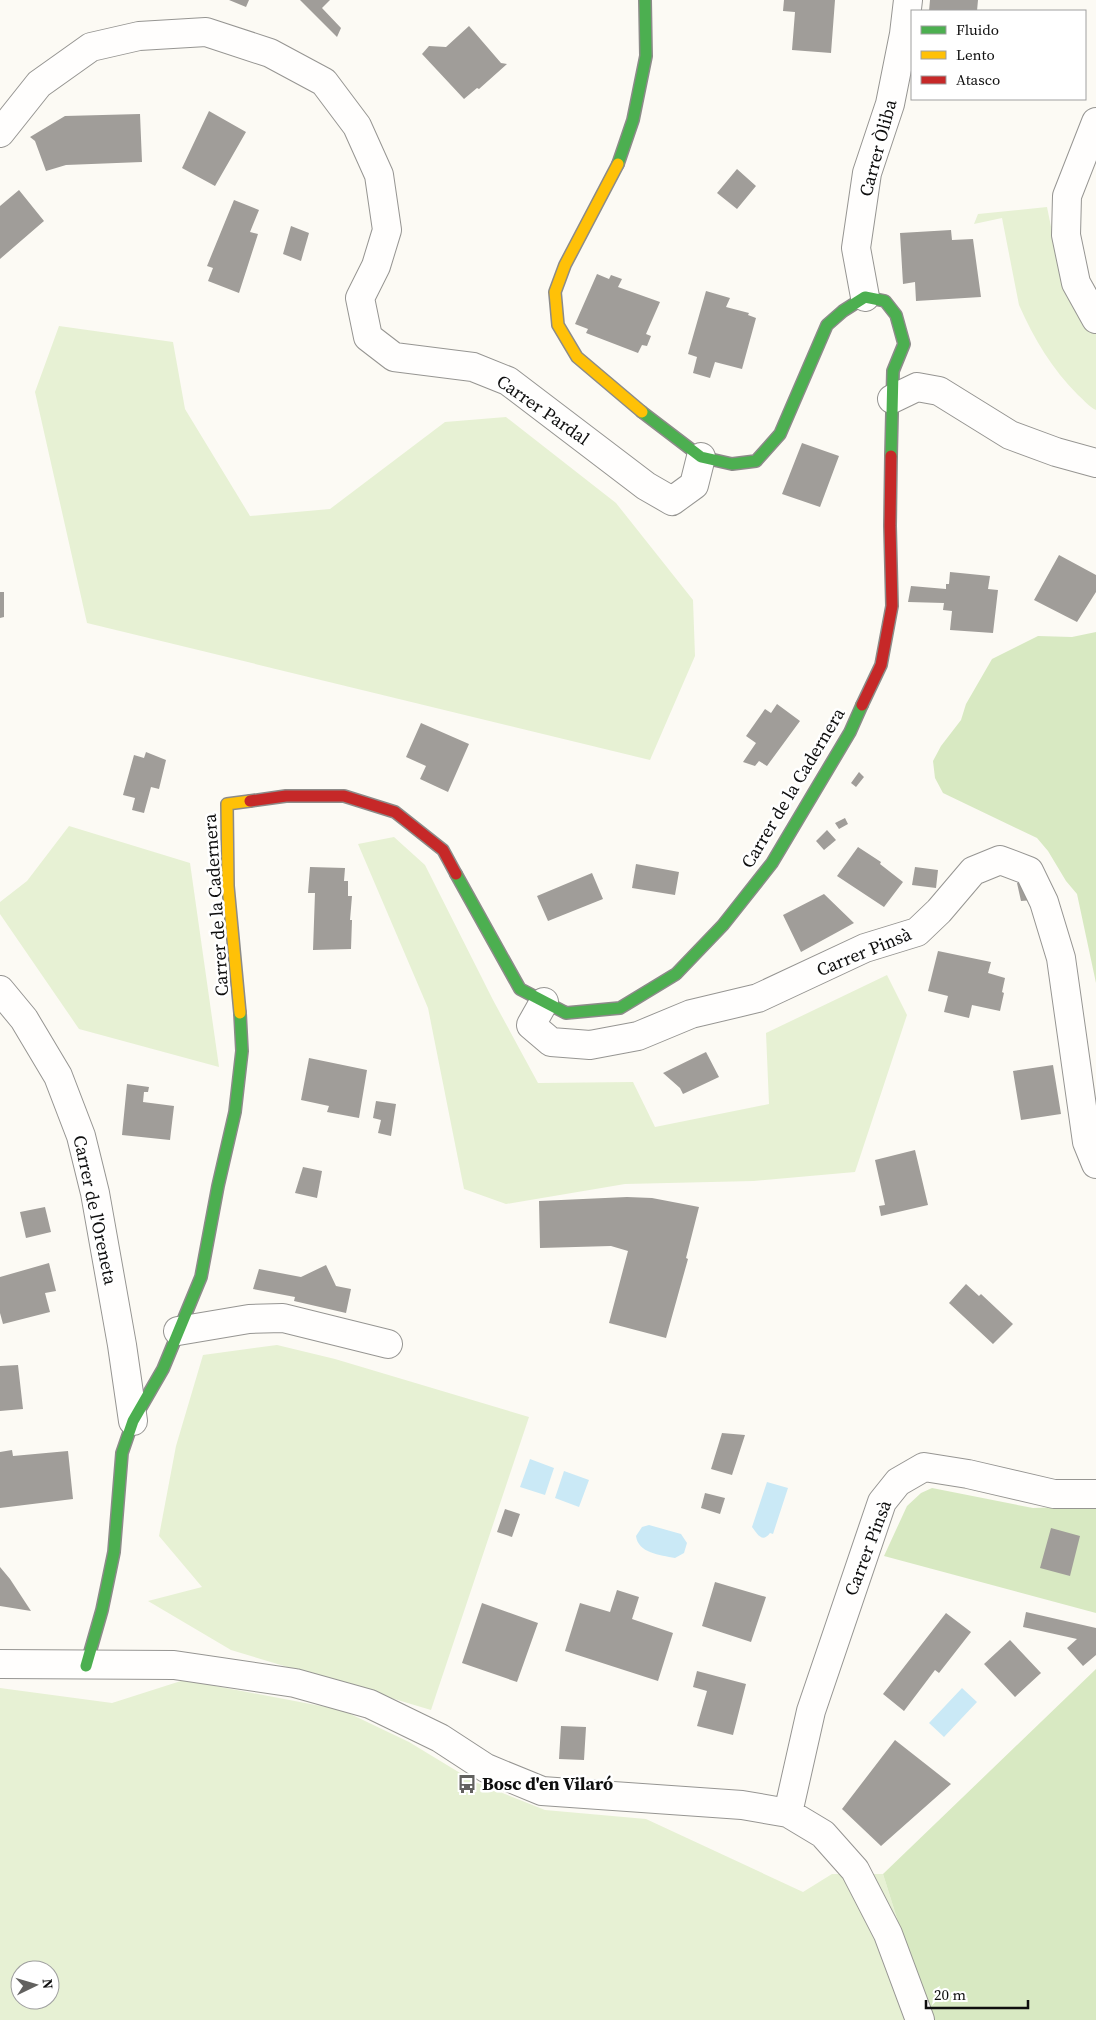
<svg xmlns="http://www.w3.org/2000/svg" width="1096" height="2020" font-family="'Source Serif 4',serif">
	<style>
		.green { fill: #e7f1d4; fill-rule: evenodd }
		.forest { fill: #d8e9c2 }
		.water { fill: #cae9f6 }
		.building { fill: #a09d99 }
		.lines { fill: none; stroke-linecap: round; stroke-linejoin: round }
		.street-casing { stroke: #969592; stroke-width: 30 }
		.fast-casing { stroke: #8c8b89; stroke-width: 14 }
		.slow-casing { stroke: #8c8b89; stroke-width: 14 }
		.jam-casing { stroke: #8c8b89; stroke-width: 14 }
		.street { stroke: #fffefd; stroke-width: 28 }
		.fast { stroke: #4caf50; stroke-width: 11 }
		.slow { stroke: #ffc107; stroke-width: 11 }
		.jam { stroke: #c62828; stroke-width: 11 }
		.labels { text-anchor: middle; stroke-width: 5; stroke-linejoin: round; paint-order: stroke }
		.street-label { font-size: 18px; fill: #0f0f0f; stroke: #fff }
		.poi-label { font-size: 18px; font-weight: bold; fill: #0f0f0f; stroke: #fff; text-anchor: start }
	</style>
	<rect width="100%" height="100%" fill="#fcfaf4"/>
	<path class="green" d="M1047,207l11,54 38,66v83c-7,-3 -12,-10 -18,-15 -26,-26 -44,-56 -59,-90l-17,-87 -28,6 4,-10z
		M59,326l114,16 12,67 65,107 80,-7 115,-87 61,-5 110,86 77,97 2,56 -45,104 -563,-137 -52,-231z
		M69,826l121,37 29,204 -140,-38 -79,-115v-12l27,-21z
		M394,837l31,28 68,135 45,83 95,-1 22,45 114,-23 -3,-71 121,-58 20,40 -52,157 -101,9 -129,3 -119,20 -42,-15 -36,-181 -70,-164z
		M277,1345l58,14 194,58 -98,293 -200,-60 -83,-49 54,-14 -43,-51 17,-90 27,-91z
		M184,1680l158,30 67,32 66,40 70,28 101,9 157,73 29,-18h51l46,146h-929v-332l112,15zM20,1970h30v30h-30z"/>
	<path class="forest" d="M1096,632v351l-19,-89 -11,-13 -18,-30 -11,-13 -94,-45 -8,-15 -2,-17 8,-15 20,-26 5,-16 26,-45 46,-23 34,1z
		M932,1488l101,20 63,-2v107l-212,-57 23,-50 14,-13z
		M1096,1669v351h-167l-46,-146z"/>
	<path class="water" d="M530,1459l24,9 -9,27 -25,-8z
		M564,1471l25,9 -10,27 -24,-9z
		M767,1482l21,6 -15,46 -3,-1c-8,11 -13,0 -18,-6z
		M649,1525l32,9 6,9 -3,10 -9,5c-15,-3 -37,-5 -39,-22l6,-9z
		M962,1688l15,14 -33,35 -15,-14z"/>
	<path class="building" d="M229,0h20l-3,7z
		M300,0h30l-8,8 19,20 -4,9z
		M784,0h51l-4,53 -39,-3 3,-38 -12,-1z
		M930,0h48l-1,11h-48z
		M469,26l32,37 6,1 -28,25 -2,-1 -13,11 -42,-45 7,-8 17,1z
		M209,111l37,21 -31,54 -33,-18z
		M140,114l2,48 -76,3 -20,6 -11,-30 -5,-4 35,-21z
		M737,169l19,17 -19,23 -20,-16z
		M19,190l25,31 -44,38v-53z
		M234,200l25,10 -9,22 8,2 -19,59 -31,-12 5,-13 -6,-2z
		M291,226l18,7 -8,28 -18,-7z
		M951,230l1,10 21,-1 8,58 -65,4 -1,-19 -12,2 -3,-51z
		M597,274l12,5 2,-4 11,4 -4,8 42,15 -14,32 5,2 -4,10 -5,-1 -4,8 -52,-20 2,-4 -13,-5z
		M706,291l24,7 -4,9 23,6 -1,2 8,3 -14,51 -27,-7 -5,16 -17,-5 4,-16 -9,-3z
		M802,443l37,13 -19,51 -38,-13z
		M1059,555l37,20v17l-19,30 -43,-22z
		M950,572l40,4 -2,13 10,1 -5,43 -43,-3 2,-19 -9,-1 1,-7 -36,-1 3,-16 35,3v-5h3z
		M0,592h4v25l-4,1z
		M777,704l23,17 -33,45 -8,-5 -4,5 -12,-4 13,-19 -10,-7 19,-27 6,4z
		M421,723l48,21 -21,48 -28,-13 6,-13 -20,-9z
		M146,752l20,8 -7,29 -8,-2 -7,26 -12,-3 3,-12 -12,-3 11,-40 10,3z
		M859,772l5,5 -8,10 -5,-4z
		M845,818l3,6 -9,5 -4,-6z
		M827,830l9,10 -12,10 -8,-9z
		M858,847l23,15 -1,2 23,18 -19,25 -47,-31z
		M636,864l43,8 -4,23 -43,-7z
		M310,867l35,1 -1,13h4v15h4l-2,24h2l-1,29 -38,1 2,-57h-7z
		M915,867l23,3 -2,18 -24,-3z
		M592,873l11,26 -55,22 -11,-25z
		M1022,882l12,18 -13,1 -4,-18z
		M824,894l30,29 -53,29 -18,-37z
		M938,951l53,11 -3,11 17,5 -3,14 2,1 -4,18 -28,-6 -3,13 -25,-6 4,-16 -20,-5z
		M706,1052l13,25 -36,17 -3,-6 -17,-15z
		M309,1058l58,12 -8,48 -32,-6 2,-6 -28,-6z
		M1053,1065l8,49 -40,6 -8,-49z
		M127,1084l22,3 -1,5h-4l-1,10 31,4 -4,34 -48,-5z
		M376,1101l20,3 -5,32 -13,-3 3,-13 -8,-2z
		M915,1150l13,55 -47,11 -2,-10 6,-1 -10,-45z
		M303,1167l19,4 -5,27 -22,-5z
		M627,1197l25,1 47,9 -13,51 2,1 -22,79 -57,-15 19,-72 -17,-5 -71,2 -1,-47z
		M45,1207l6,25 -25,6 -6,-26z
		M49,1263l7,28 -11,2 5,19 -47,12 -3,-11v-36z
		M326,1265l10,21 15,3 -5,24 -52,-12 1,-4 -42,-8 6,-20 42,8z
		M966,1284l13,12 2,-2 32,30 -20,20 -44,-41z
		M18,1365l5,44 -23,2v-45z
		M722,1433l23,2 -13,40 -21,-6z
		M12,1450l1,6 55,-5 5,48 -73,9v-56z
		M705,1493l20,5 -5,16 -19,-6z
		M505,1509l15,5 -8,23 -15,-5z
		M1051,1528l29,8 -10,40 -30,-8z
		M0,1567l10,12 21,32 -31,-5z
		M715,1582l51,15 -15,45 -49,-16z
		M617,1590l22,7 -7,22 41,14 -15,48 -93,-30 15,-48 30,9z
		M482,1603l56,20 -21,59 -55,-19z
		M1026,1612l70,16v27l-13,11 -16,-18 10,-9 -54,-12z
		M946,1613l25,19 -32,41 -4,-3 -31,41 -21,-17z
		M1010,1640l31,33 -26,24 -31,-33z
		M697,1671l49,13 -13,51 -36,-9 10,-35 -14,-4z
		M561,1726l25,1 -2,33 -25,-1z
		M895,1740l56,44 -70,62 -39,-37z"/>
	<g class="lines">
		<g class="street-casing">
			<path id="street" d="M1096,122l-29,74 -1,39 10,48 20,36
				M0,133l39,-49 52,-37 48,-11 67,-4 64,21 54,29 33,44 22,49 8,55 -11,36 -16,32 8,39 26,20 79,10 35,14 138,105 26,15 22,-16 7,-28
				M865,297l-9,-49 11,-75 23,-69 14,-70 4,-34
				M892,399l25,-12 22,4 71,44 46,17 40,11
				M0,990l24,29 34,57 23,60 14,57 27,152 11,76
				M544,1002l-13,23 20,17 39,3 48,-9 53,-22 67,-16 107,-50 52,-16 22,-21 34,-40 27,-11 29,11 15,31 17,56 26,184 9,22
				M178,1331l71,-12 34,-1 105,26
				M0,1664l174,1 121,18 75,21 70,34 46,30 56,23 200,14 46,8 35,21 32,36 33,64 32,86
				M788,1813l23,-102 71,-209 16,-20 26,-15 44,7 86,20h42"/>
		</g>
		<g class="fast-casing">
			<path id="fast" d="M618,164l15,-44 13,-64 -1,-56
				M642,412l59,45 31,7 24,-3 24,-27 47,-109 16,-14 22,-14 20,4 11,14 8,29 -11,27 -2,85
				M456,874l64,115 46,24 54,-5 56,-34 47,-49 49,-62 78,-131 12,-27
				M86,1666l16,-56 12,-58 8,-99 11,-32 30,-52 38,-92 17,-91 17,-74 7,-61 -2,-38"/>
		</g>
		<g class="slow-casing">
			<path id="slow" d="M618,164l-53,101 -10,27 3,33 19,32 65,55
				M240,1013l-12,-127 -1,-82 23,-3"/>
		</g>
		<g class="jam-casing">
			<path id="jam" d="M862,705l19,-40 11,-59 -2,-80 1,-70
				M250,801l36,-5h58l51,16 48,38 13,24"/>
		</g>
		<use href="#street" class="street"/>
		<use href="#fast" class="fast"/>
		<use href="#slow" class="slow"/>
		<use href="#jam" class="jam"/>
	</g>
	<defs>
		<g id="bus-bare" transform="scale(1.5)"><path d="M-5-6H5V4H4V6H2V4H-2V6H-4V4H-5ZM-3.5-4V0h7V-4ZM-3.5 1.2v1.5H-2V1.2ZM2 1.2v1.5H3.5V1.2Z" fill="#62615f" stroke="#fff" stroke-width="2.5" paint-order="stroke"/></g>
	</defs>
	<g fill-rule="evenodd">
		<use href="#bus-bare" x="467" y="1784"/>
	</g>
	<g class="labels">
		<g class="street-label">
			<text transform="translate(878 148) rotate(-75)" y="6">Carrer Òliba</text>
			<text transform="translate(543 410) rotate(35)" y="6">Carrer Pardal</text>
			<text transform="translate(793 788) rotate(-59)" y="6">Carrer de la Cadernera</text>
			<text transform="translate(216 905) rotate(-94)" y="6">Carrer de la Cadernera</text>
			<text transform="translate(864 952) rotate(-22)" y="6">Carrer Pinsà</text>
			<text transform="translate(95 1210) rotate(78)" y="6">Carrer de l'Oreneta</text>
			<text transform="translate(868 1548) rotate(-69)" y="6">Carrer Pinsà</text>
		</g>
		<g class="poi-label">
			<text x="482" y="1790">Bosc d'en Vilaró</text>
		</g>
	</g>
	<rect x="911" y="10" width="175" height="90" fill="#ffffff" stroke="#9f9f9f"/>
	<rect x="921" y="26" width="25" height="8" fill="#4caf50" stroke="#9f9f9f"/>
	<text x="956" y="35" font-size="15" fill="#0f0f0f">Fluido</text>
	<rect x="921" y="51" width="25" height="8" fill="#ffc107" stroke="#9f9f9f"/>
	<text x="956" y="60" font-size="15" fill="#0f0f0f">Lento</text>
	<rect x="921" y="76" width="25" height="8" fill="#c62828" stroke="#9f9f9f"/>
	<text x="956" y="85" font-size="15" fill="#0f0f0f">Atasco</text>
	<g transform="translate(35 1985) rotate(85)"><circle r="24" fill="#ffffff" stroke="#9f9f9f"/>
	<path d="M0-4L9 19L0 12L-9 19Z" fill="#62615f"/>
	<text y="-8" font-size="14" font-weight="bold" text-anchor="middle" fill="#0f0f0f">N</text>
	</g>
	<path d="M926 2000v8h102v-8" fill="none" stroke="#0f0f0f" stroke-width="2.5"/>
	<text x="934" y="2000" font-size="15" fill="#0f0f0f" stroke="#ffffff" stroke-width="4" paint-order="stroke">20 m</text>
</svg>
